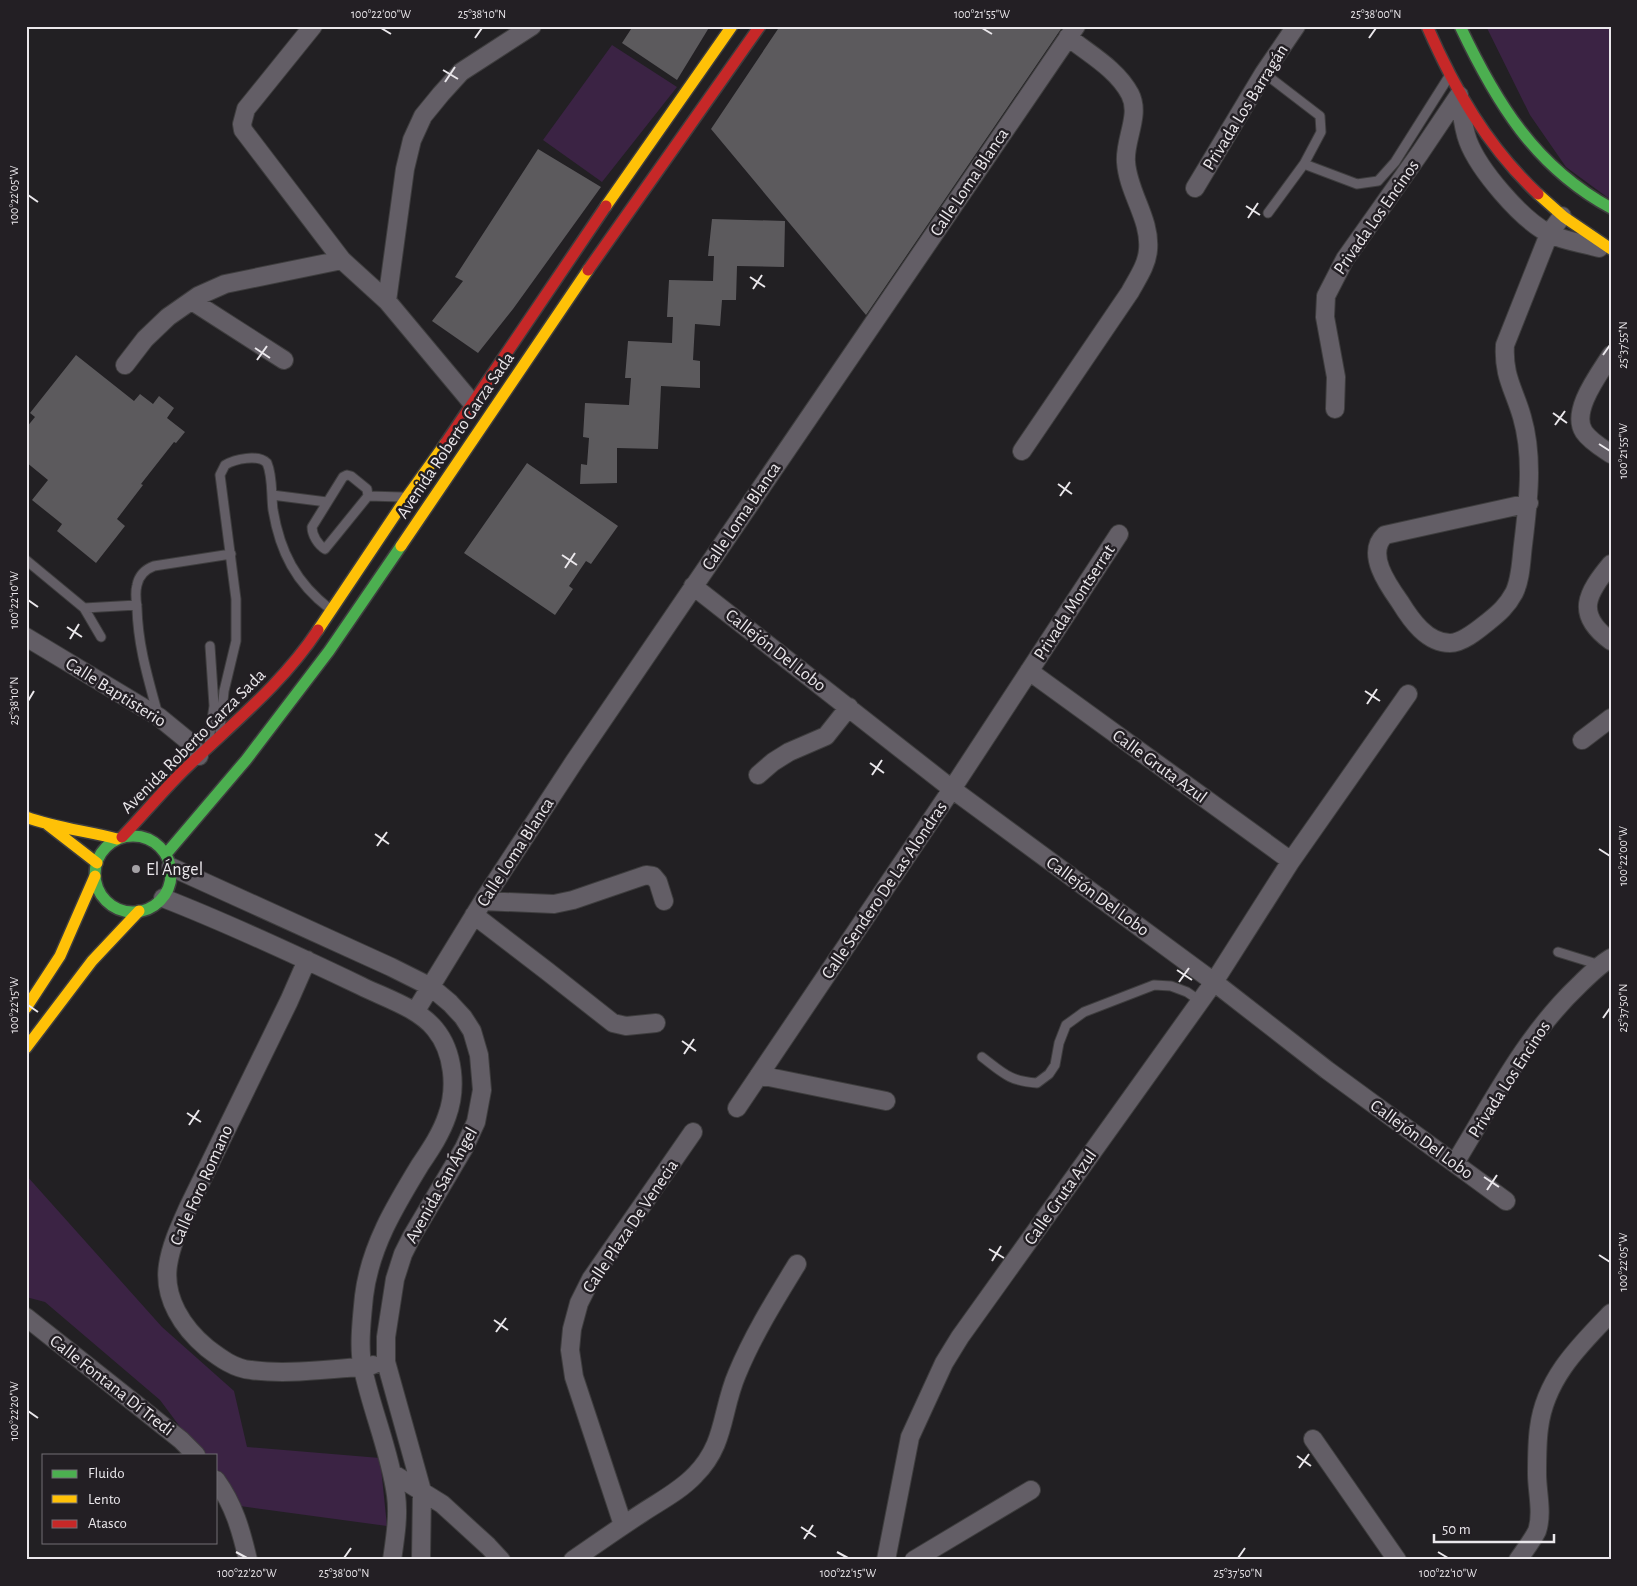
<svg xmlns="http://www.w3.org/2000/svg" width="1637" height="1586" font-family="'Alegreya Sans',sans-serif">
	<style>
		.green { fill: #3b2344 }
		.building { fill: #5c5a5d }
		.lines { fill: none; stroke-linecap: round; stroke-linejoin: round }
		.lane-casing { stroke: #3e3d3e; stroke-width: 11 }
		.street-casing { stroke: #3e3d3e; stroke-width: 20 }
		.fast-casing { stroke: #3e3d3e; stroke-width: 14 }
		.slow-casing { stroke: #3e3d3e; stroke-width: 14 }
		.jam-casing { stroke: #3e3d3e; stroke-width: 14 }
		.lane { stroke: #635e66; stroke-width: 9 }
		.street { stroke: #635e66; stroke-width: 18 }
		.fast { stroke: #4caf50; stroke-width: 11 }
		.slow { stroke: #ffc107; stroke-width: 11 }
		.jam { stroke: #c62828; stroke-width: 11 }
		.ticks { fill: none; stroke: #eae7eb; stroke-width: 2 }
		.poi-dot { fill: #a4a1a5; stroke: #231f24; stroke-width: 2 }
		.labels { text-anchor: middle; stroke-width: 5; stroke-linejoin: round; paint-order: stroke }
		.street-label { font-size: 18px; fill: #eae7eb; stroke: #231f24 }
		.poi-label { font-size: 18px; fill: #eae7eb; stroke: #231f24; text-anchor: start }
		.neatline { fill: none; stroke: #eae7eb; stroke-width: 2 }
		.ticks-label { font-size: 12px; text-anchor: middle; fill: #eae7eb }
	</style>
	<rect width="100%" height="100%" fill="#222023"/>
	<path class="green" d="M1486,26h125v174l-45,-33 -36,-52z
		M612,45l65,42 -75,95 -59,-42z
		M26,1175l136,152 72,64 13,56 133,11 7,68 -147,-20 -24,-31v-20h-15l-41,-55 -115,-98 -19,-5z"/>
	<path class="building" d="M633,26h77l-33,54 -55,-37z
		M780,26h283l-197,289 -155,-186z
		M538,149l63,38 -88,122 -35,44 -46,-32 31,-40 -8,-4z
		M712,219l73,2 -1,46 -47,-1 -1,34h-14l-2,26 -25,-2 -2,36 7,1v27l-39,-2 -3,63 -41,-1v35l-37,1 1,-20 6,1 2,-27 -6,-1 2,-34 44,2 2,-27h-6l3,-37 44,2 1,-26h-6l2,-37 44,1 1,-25h-6z
		M76,355l58,46 6,-7 13,10 6,-8 15,12 -7,10 18,14 -9,11 -2,-1 -33,42 2,1 -26,34 8,7 -29,37 -39,-32 5,-7 -30,-24 16,-20 -22,-18v-34l9,-11 -5,-4z
		M527,463l91,63 -27,38 -5,-3 -17,25 4,3 -18,26 -91,-62z"/>
	<g class="lines">
		<g class="lane-casing">
			<path id="lane" d="M1264,73l56,43 1,16 -17,32 -36,49
				M1304,164l53,20 21,-3 17,-19 53,-84
				M347,475l4,1 16,13 1,7 -43,53c-7,-4 -13,-14 -13,-22l31,-50z
				M272,495l55,7
				M368,496l34,1
				M26,560l58,48 17,29
				M84,608l53,-3
				M158,715c-10,-37 -20,-69 -21,-107 -1,-7 -2,-16 0,-23 2,-10 9,-16 17,-19l77,-12
				M220,731l4,-40 12,-50v-42l-16,-124 5,-10c10,-6 33,-11 42,-2 6,14 4,32 6,47 7,42 23,73 57,99
				M209,740l5,-34 -4,-60
				M1558,952l42,13
				M982,1057c21,16 27,24 55,26l12,-9 6,-9 4,-22 7,-18 18,-13 70,-27 17,1 16,6 13,9"/>
		</g>
		<g class="street-casing">
			<path id="street" d="M313,26l-67,83 -4,15 1,6 99,130 45,41 86,103
				M1460,100c2,14 3,28 8,41 11,29 53,78 80,92 15,8 35,10 51,15
				M1195,188l69,-115 32,-47
				M192,301l92,59
				M387,301l18,-132 7,-29 11,-24 18,-22 20,-22 71,-46
				M1611,355c-11,18 -41,56 -27,77 6,9 18,16 27,22
				M125,365l20,-26 23,-22 30,-21 27,-12 117,-24
				M1335,409l1,-32 -11,-60 1,-21 19,-37 75,-106 39,-58
				M1022,451l108,-159c7,-13 17,-27 18,-42 3,-31 -20,-57 -22,-88 -2,-22 15,-47 4,-68 -13,-25 -41,-40 -62,-57
				M1529,503l-144,32c-20,18 3,50 15,67 11,18 27,41 50,41 13,0 29,-14 39,-22 10,-8 18,-15 25,-28 7,-14 7,-32 9,-48 5,-41 11,-87 -1,-128 -8,-28 -19,-41 -17,-72l44,-111 13,-18
				M1611,564c-24,29 -37,50 0,77
				M693,586l259,203 262,193 113,88 179,131
				M26,637l133,80 33,27 7,12
				M1582,740l29,-22
				M758,775l15,-13 16,-10 37,-16 23,-29
				M1291,861l117,-167
				M171,867l220,100 40,20 19,16 13,14 9,14 7,24 3,35 -6,32 -12,26 -52,88 -9,18 -8,25 -9,58v25l36,129 -1,69
				M163,898c67,26 133,57 198,88 24,12 57,22 74,43 19,23 22,60 12,87 -6,18 -17,34 -27,49 -25,41 -50,82 -56,131 -2,21 -6,52 -1,73 9,42 27,83 33,126 3,21 -1,44 -4,65
				M483,901l71,3 19,-4 73,-25 7,1 5,6 6,19
				M474,915l73,56 66,52 13,3 30,-3
				M307,960l-18,41 -101,207c-8,18 -17,37 -20,57 -5,33 15,63 39,83 13,10 28,21 44,22 36,5 75,-1 111,-3l11,-2
				M415,1012l68,-111 91,-139 502,-736
				M759,1075l127,26
				M737,1108l215,-319 167,-255
				M1455,1163c38,-62 71,-128 124,-178 10,-10 20,-20 32,-27
				M26,1317l155,123 15,15
				M1313,1439l84,121
				M392,1473l50,31 46,42 13,14
				M216,1480c18,25 25,50 32,80
				M623,1525l-49,-148 -4,-27 2,-21 7,-26 12,-24 102,-147
				M573,1560c23,-16 46,-32 69,-47 18,-12 38,-22 53,-38 31,-31 26,-64 42,-101 16,-39 38,-74 60,-110
				M886,1560l24,-123 34,-74 16,-26 254,-355 77,-121 -262,-190
				M914,1560l117,-70
				M1518,1560c6,-9 14,-19 19,-29 6,-18 0,-39 0,-57 0,-15 0,-32 2,-46 6,-49 40,-82 72,-115"/>
		</g>
		<g class="fast-casing">
			<path id="fast" d="M1460,26c36,76 75,141 151,182
				M95 874a38 38 0 1 1 76 0a38 38 0 1 1-76 0Z
				M166,854l80,-94 83,-109 72,-105"/>
		</g>
		<g class="slow-casing">
			<path id="slow" d="M1538,194l26,23 47,32
				M606,206l126,-180
				M401,546l187,-276
				M318,630l89,-133 38,-53
				M26,817c29,11 61,14 91,22
				M48,825l49,38
				M26,1008l34,-52 35,-80
				M26,1048l66,-87 47,-50"/>
		</g>
		<g class="jam-casing">
			<path id="jam" d="M1427,26c28,64 60,120 111,168
				M588,270l172,-244
				M445,444l161,-238
				M122,837c20,-21 39,-44 59,-64 48,-47 100,-87 137,-143"/>
		</g>
		<use href="#lane" class="lane"/>
		<use href="#street" class="street"/>
		<use href="#fast" class="fast"/>
		<use href="#slow" class="slow"/>
		<use href="#jam" class="jam"/>
	</g>
	<path class="ticks" d="M381,28l10,6M982,28l10,6M475,38l7,-10M1369,38l7,-10M443,70l15,9M445,82l10,-15M28,195l10,7M1246,206l14,9M1248,218l10,-15M750,277l15,10M753,289l9,-14M255,348l15,10M1603,355l7,-10M257,360l10,-14M1553,413l14,10M1555,425l10,-14M1599,444l11,7M1058,484l14,10M1060,496l10,-14M562,555l15,10M565,568l10,-15M28,600l10,7M67,627l15,10M70,639l9,-15M1365,691l15,10M28,701l6,-10M1367,704l10,-15M870,763l14,10M872,775l10,-15M375,834l14,10M377,846l10,-14M1599,849l11,7M1177,970l15,10M1179,982l10,-14M28,1005l10,7M1603,1018l7,-10M682,1041l14,10M684,1054l10,-15M187,1113l14,9M189,1125l10,-15M1484,1177l15,10M1487,1190l10,-15M989,1249l15,9M1599,1255l11,7M992,1261l9,-15M494,1320l14,10M496,1332l10,-14M28,1411l10,7M1297,1456l14,10M1299,1468l10,-14M801,1527l15,10M804,1539l9,-14M236,1552l11,6M837,1552l11,6M1438,1552l10,6M344,1558l7,-10M1238,1558l7,-10"/>
	<circle class="poi-dot" cx="136" cy="869" r="5"/>
	<g class="labels">
		<g class="street-label">
			<text transform="translate(1245 107) rotate(-58)" y="6">Privada Los Barragán</text>
			<text transform="translate(969 182) rotate(-56)" y="6">Calle Loma Blanca</text>
			<text transform="translate(1376 217) rotate(-55)" y="6">Privada Los Encinos</text>
			<text transform="translate(455 435) rotate(-56)" y="6">Avenida Roberto Garza Sada</text>
			<text transform="translate(741 516) rotate(-56)" y="6">Calle Loma Blanca</text>
			<text transform="translate(1074 602) rotate(-57)" y="6">Privada Montserrat</text>
			<text transform="translate(776 650) rotate(38)" y="6">Callejón Del Lobo</text>
			<text transform="translate(116 692) rotate(32)" y="6">Calle Baptisterio</text>
			<text transform="translate(193 741) rotate(-45)" y="6">Avenida Roberto Garza Sada</text>
			<text transform="translate(1160 766) rotate(36)" y="6">Calle Gruta Azul</text>
			<text transform="translate(515 852) rotate(-57)" y="6">Calle Loma Blanca</text>
			<text transform="translate(884 890) rotate(-56)" y="6">Calle Sendero De Las Alondras</text>
			<text transform="translate(1098 896) rotate(36)" y="6">Callejón Del Lobo</text>
			<text transform="translate(1509 1079) rotate(-57)" y="6">Privada Los Encinos</text>
			<text transform="translate(1422 1139) rotate(36)" y="6">Callejón Del Lobo</text>
			<text transform="translate(201 1185) rotate(-66)" y="6">Calle Foro Romano</text>
			<text transform="translate(441 1185) rotate(-61)" y="6">Avenida San Ángel</text>
			<text transform="translate(1060 1197) rotate(-55)" y="6">Calle Gruta Azul</text>
			<text transform="translate(630 1226) rotate(-56)" y="6">Calle Plaza De Venecia</text>
			<text transform="translate(112 1385) rotate(38)" y="6">Calle Fontana Dí Tredi</text>
		</g>
		<g class="poi-label">
			<text x="146" y="875">El Ángel</text>
		</g>
	</g>
	<rect width="1637" height="1586" fill="none" stroke="#231f24" stroke-width="55"/>
	<rect x="42" y="1454" width="175" height="90" fill="#231f24" stroke="#736f74"/>
	<rect x="52" y="1470" width="25" height="8" fill="#4caf50" stroke="#736f74"/>
	<text x="88" y="1478" font-size="15" fill="#eae7eb">Fluido</text>
	<rect x="52" y="1495" width="25" height="8" fill="#ffc107" stroke="#736f74"/>
	<text x="88" y="1504" font-size="15" fill="#eae7eb">Lento</text>
	<rect x="52" y="1520" width="25" height="8" fill="#c62828" stroke="#736f74"/>
	<text x="88" y="1528" font-size="15" fill="#eae7eb">Atasco</text>
	<path d="M1434 1534v8h120v-8" fill="none" stroke="#eae7eb" stroke-width="2.5"/>
	<text x="1442" y="1534" font-size="15" fill="#eae7eb" stroke="#231f24" stroke-width="4" paint-order="stroke">50 m</text>
	<rect x="28" y="28" width="1582" height="1530" class="neatline"/>
	<g class="ticks-label">
		<text x="381" y="18">100°22'00"W</text>
		<text x="482" y="18">25°38'10"N</text>
		<text x="982" y="18">100°21'55"W</text>
		<text x="1376" y="18">25°38'00"N</text>
		<text transform="translate(14 195) rotate(-90)" y="4">100°22'05"W</text>
		<text transform="translate(1623 345) rotate(-90)" y="4">25°37'55"N</text>
		<text transform="translate(1623 451) rotate(-90)" y="4">100°21'55"W</text>
		<text transform="translate(14 600) rotate(-90)" y="4">100°22'10"W</text>
		<text transform="translate(14 701) rotate(-90)" y="4">25°38'10"N</text>
		<text transform="translate(1623 856) rotate(-90)" y="4">100°22'00"W</text>
		<text transform="translate(14 1005) rotate(-90)" y="4">100°22'15"W</text>
		<text transform="translate(1623 1008) rotate(-90)" y="4">25°37'50"N</text>
		<text transform="translate(1623 1262) rotate(-90)" y="4">100°22'05"W</text>
		<text transform="translate(14 1411) rotate(-90)" y="4">100°22'20"W</text>
		<text x="247" y="1577">100°22'20"W</text>
		<text x="344" y="1577">25°38'00"N</text>
		<text x="848" y="1577">100°22'15"W</text>
		<text x="1238" y="1577">25°37'50"N</text>
		<text x="1448" y="1577">100°22'10"W</text>
	</g>
</svg>
